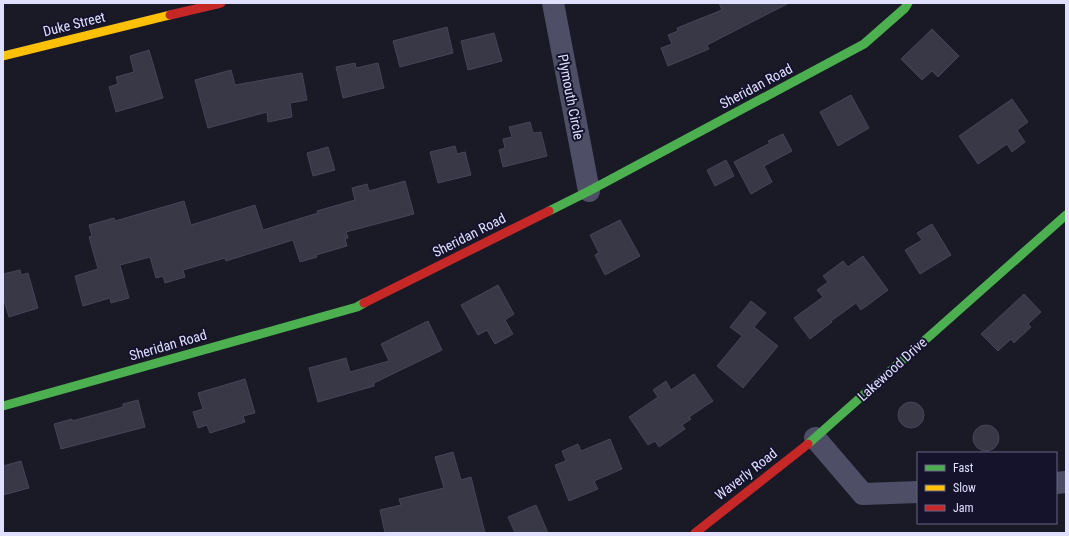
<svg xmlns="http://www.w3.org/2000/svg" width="1069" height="536" font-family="'Roboto Condensed',sans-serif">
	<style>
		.building { fill: #393847; stroke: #474458 }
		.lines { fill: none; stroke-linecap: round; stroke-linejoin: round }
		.street { stroke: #4e4f67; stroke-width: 22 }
		.fast { stroke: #4caf50; stroke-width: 9 }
		.slow { stroke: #ffc107; stroke-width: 9 }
		.jam { stroke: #c62828; stroke-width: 9 }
		.labels { text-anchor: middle; stroke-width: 4; stroke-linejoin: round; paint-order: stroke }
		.street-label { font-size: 14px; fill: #e0dffe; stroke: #15132c }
	</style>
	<rect width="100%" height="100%" fill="#1a1926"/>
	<path class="building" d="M719,3h70l-82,42 2,4 -41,17 -7,-18 11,-4 -4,-9 10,-4 -1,-3 45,-18z
		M447,27l6,26 -53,14 -7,-26z
		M932,29l27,27 -21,21 -6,-6 -10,9 -21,-21z
		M494,33l8,28 -34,9 -7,-29z
		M149,50l14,48 -47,14 -7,-25 9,-3 -2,-7 18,-5 -4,-16z
		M355,63l1,5 22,-5 6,25 -41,10 -7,-31z
		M231,70l4,15 67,-12 5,27 -17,3 2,14 -24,5 -1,-10 -59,16 -13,-48z
		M851,95l18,33 -31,18 -18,-34z
		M1012,99l16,23 -11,8 8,12 -13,10 -5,-8 -29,20 -19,-28z
		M530,122l3,11 8,-1 6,24 -44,11 -4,-17 6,-2 -2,-9 9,-2 -3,-10z
		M783,134l9,17 -28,15 8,16 -21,12 -17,-32 36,-19 -2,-2z
		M455,146l2,8 8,-2 6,23 -33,8 -8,-31z
		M328,147l7,23 -22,6 -6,-23z
		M726,160l8,16 -19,10 -8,-16z
		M405,181l9,33 -68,18 2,6 -3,1 2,7 -31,9 1,2 -17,5 -7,-22 -67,21 -1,-3 -42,12 2,7 -20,6 -2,-7 -7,2 -6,-21 -30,8 9,33 -18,5 -1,-5 -27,8 -8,-30 23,-7 -9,-32 3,-1 -3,-11 25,-7 1,3 69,-20 7,24 64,-20 8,25 55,-17 -1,-2 38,-11 -3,-12 15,-4 2,7z
		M620,220l20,36 -35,19 -10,-20 4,-2 -9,-18z
		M932,224l19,31 -31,19 -15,-24 17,-10 -5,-7z
		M863,256l25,34 -27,20 -5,-7 -25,18 1,1 -22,17 -16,-21 29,-21 -6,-7 11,-8 -5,-6 20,-15 5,6z
		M20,270l1,5 7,-2 10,35 -29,9 -6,-20v-23z
		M498,285l16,29 -9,6 8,14 -18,10 -8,-14 -9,5 -17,-30z
		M1024,294l17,18 -13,12 3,3 -17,16 -3,-4 -13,12 -17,-17z
		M751,301l15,12 -12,14 24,19 -35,42 -26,-22 25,-30 -12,-9z
		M428,321l14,29 -68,33v3l-56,16 -9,-34 37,-10 4,14 39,-11 -8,-17z
		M694,374l19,27 -24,16 2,2 -9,6 3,4 -26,18 -4,-6 -7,4 -19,-28 29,-20 -5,-7 13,-9 5,9z
		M245,379l10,34 -12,3 2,6 -35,11 -3,-8 -9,3 -5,-16 10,-3 -5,-16z
		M138,400l7,27 -84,22 -7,-25 18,-5v2l51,-14v-3z
		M898 415a13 13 0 1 1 26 0a13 13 0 1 1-26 0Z
		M973 438a13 13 0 1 1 26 0a13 13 0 1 1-26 0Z
		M610,439l12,30 -28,12 4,8 -29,12 -14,-36 11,-4 -4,-10 16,-7 3,7z
		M453,452l8,28 10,-3 14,56h-100l-5,-23 21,-5 -2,-6 45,-11 -9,-31z
		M21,461l8,27 -26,7v-29z
		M536,505l12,28h-33l-7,-16z"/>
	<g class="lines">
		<path class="street" d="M553,3l36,188
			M815,438l48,56 55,-2
			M1056,483l10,-1"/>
		<path class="fast" d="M549,211l40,-20 275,-147 41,-36 3,-5
			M3,406l354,-99 7,-4
			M808,444l258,-229"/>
		<path class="slow" d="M3,56l167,-41"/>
		<path class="jam" d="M170,15l51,-12
			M364,303l185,-92
			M695,533l113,-89"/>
	</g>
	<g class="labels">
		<g class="street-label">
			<text transform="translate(74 24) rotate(-14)" y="5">Duke Street</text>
			<text transform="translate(756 86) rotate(-28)" y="5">Sheridan Road</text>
			<text transform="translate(571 97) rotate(79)" y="5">Plymouth Circle</text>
			<text transform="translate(469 235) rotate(-27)" y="5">Sheridan Road</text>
			<text transform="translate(168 345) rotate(-16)" y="5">Sheridan Road</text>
			<text transform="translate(892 369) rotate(-42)" y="5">Lakewood Drive</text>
			<text transform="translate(746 474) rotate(-38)" y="5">Waverly Road</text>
		</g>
	</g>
	<rect width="1069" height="536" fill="none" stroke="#e0dffe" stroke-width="8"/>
	<rect x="917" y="452" width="140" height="72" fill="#15132c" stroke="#666580"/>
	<rect x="925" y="465" width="20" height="6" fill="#4caf50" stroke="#666580"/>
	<text x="953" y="472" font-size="12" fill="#e0dffe">Fast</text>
	<rect x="925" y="485" width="20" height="6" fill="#ffc107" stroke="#666580"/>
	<text x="953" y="492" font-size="12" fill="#e0dffe">Slow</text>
	<rect x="925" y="505" width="20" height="6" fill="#c62828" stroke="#666580"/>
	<text x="953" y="512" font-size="12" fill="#e0dffe">Jam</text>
</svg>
